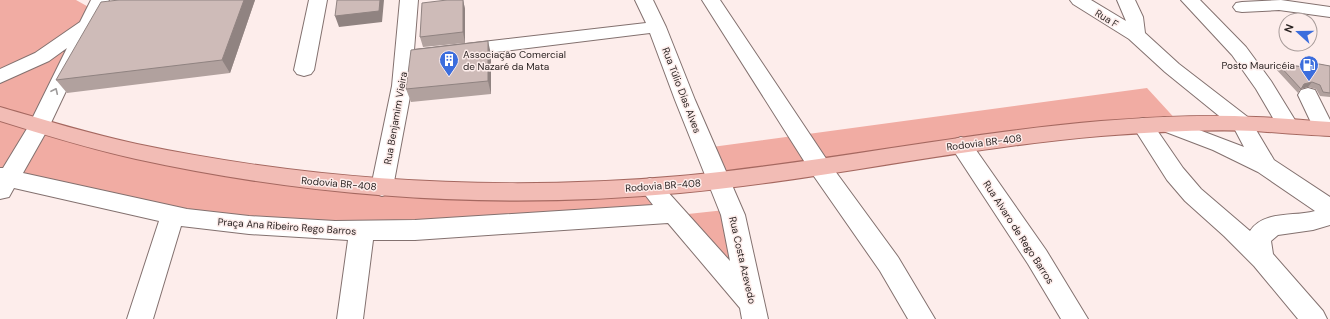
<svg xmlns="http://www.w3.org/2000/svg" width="1330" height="319" font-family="'DM Sans',sans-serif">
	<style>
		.green { fill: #f1aca3 }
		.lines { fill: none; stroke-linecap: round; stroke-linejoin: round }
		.minor-casing { stroke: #83716f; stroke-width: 2 }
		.major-casing { stroke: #a56860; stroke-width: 2 }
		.minor { fill: #fff; fill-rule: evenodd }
		.major { fill: #f2bcb5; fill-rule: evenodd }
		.wall { fill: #b1a19e }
		.shaded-wall { fill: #908381 }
		.building { fill: #cebbb8; stroke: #908381 }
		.oneway { stroke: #9d9a9a }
		.labels { text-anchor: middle; stroke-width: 3; stroke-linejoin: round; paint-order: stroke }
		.street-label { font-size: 10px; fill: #261f1e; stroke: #fdedeb }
		.poi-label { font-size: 10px; fill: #261f1e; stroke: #fdedeb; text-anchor: start }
	</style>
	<rect width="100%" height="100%" fill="#fdedeb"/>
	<path class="green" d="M0,0h76l18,10 -8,15 -86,52z
		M77,35l-47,87 -30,-10v-30z
		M1147,88l33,36 -453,55 -15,-32z
		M0,117l91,25 291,45h268l24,26 -149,11 -276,1 -249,-48z
		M725,210l12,46 -11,2 -33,-35 -5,-9z"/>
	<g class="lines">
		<g class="minor-casing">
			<path id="minor" d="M91,0h18l-60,127 -26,46 164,36 62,7 86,5 80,-1 238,-15 -14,-18 3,-6 8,-3 8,3 72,80 -9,-46 -46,-115 -25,-67 -236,29 -2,24 -19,101 -3,6 -8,3 -8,-3 -3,-6 21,-101 8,-86h18l-4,50 232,-27 -11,-23h18l13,27 29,73 50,115 23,104h-26l-2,-11 -72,-85 -253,17h-42l-10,79h-26l11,-79 -99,-6 -68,-8 -28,93h-26l32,-98 -145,-33 -5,9 -9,2v-31h3l25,-41 39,-79 -18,13 -49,22v-14l35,-16 45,-31z
				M309,0h18l-13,70 -3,4 -7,2 -7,-2 -3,-4z
				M702,0h18l107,160 71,97 37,62h-27l-28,-48 -69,-99z
				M1070,0h21l35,21 -9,-21h18l8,17 2,16 34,31 70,54 25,42 56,37v28l-17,5 -35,5 -7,6 2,13 50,57 4,8h-29l-44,-53 -30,-30 -39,-35 -18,-21 -35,-55 4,-5 7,-2 7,2 33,48 18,21 49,42c14,-21 44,-14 65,-20l-57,-39 -45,-22 -55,-21 -4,-5 4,-5 7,-2 79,30 -10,-19 -69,-56 -36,-33 -56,-35z
				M1181,0h19l46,47 25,34 27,44 -4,5 -7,2 -7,-2 -24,-41 -24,-34z
				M1281,0l49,7v10l-51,-7 -37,2 -6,-1 -3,-4 3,-4 6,-1z
				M1308,88l7,2 15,30v13l-7,2 -7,-2 -18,-38 3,-5z
				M961,137l8,3 77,110 42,69h-27l-33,-55 -78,-119 3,-5z"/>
		</g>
		<g class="major-casing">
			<path id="major" d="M0,107c45,13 90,27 137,37 177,37 362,48 543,32 141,-13 280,-43 421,-55 51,-4 104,-7 155,-4 25,1 49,3 74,5v14c-25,-1 -49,-3 -74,-5 -51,-2 -104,1 -155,5 -141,12 -280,44 -421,57 -181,17 -366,5 -544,-34 -46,-10 -91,-24 -136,-38z"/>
		</g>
		<use href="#minor" class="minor"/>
		<use href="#major" class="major"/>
	</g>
	<path class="wall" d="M119,0h136l-25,73 -163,20 -11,-13z
		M447,0h16l2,9v34l-42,4 -3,-10z
		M491,54v40l-80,8 -5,-13z
		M1303,61l27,5v31l-10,-1 -4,-7 -8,-2 -7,1 -3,5 -23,-25 3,-4 22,2v-1z"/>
	<path class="shaded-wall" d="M244,0h11l-25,73 -8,-13z
		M380,0h4l-2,22 -43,5 -4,-11z
		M463,0l2,9v34l-2,-11z
		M488,41l3,13v40l-3,-13z
		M1312,82l-4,5 -7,2 3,-5z"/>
	<path class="building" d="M119,0h125l-22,60 -166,20 45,-78z
		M337,0h43l-1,11 -44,5z
		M447,0h16v32l-43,5 2,-34z
		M488,41v40l-82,8 5,-39z
		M1303,61l27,5v27l-7,-1 -3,-7 -8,-3 -8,2 -3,5 -23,-25 27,3z"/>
	<defs><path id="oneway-chevron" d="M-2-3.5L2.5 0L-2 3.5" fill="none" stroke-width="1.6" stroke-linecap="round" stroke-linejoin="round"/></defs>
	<use class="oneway" href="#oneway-chevron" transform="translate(55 91) rotate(-65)"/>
	<defs>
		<g id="building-pin" transform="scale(1)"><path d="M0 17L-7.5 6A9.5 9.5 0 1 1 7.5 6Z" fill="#3b6ddd" stroke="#fdedeb"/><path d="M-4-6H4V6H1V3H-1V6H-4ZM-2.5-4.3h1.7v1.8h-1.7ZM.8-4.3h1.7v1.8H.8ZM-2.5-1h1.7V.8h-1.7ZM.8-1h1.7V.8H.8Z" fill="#fff"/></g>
		<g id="fuel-pin" transform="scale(1)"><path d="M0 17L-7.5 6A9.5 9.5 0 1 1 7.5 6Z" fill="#3b6ddd" stroke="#fdedeb"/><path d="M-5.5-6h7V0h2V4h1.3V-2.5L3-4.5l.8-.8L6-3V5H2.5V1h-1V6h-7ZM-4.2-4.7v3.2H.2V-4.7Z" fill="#fff"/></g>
	</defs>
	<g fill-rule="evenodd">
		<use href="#building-pin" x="449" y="60"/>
		<use href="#fuel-pin" x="1309" y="65"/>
	</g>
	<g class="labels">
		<g class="street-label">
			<text transform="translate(1107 18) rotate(31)" y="4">Rua F</text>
			<text transform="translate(682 90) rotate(69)" y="4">Rua Túlio Dias Alves</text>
			<text transform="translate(395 118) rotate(-80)" y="4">Rua Benjamim Vieira</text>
			<text transform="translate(984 142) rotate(-7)" y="4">Rodovia BR-408</text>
			<text transform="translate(339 183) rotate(5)" y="4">Rodovia BR-408</text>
			<text transform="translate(663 185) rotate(-4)" y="4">Rodovia BR-408</text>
			<text transform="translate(287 226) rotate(4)" y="4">Praça Ana Ribeiro Rego Barros</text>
			<text transform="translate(1019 232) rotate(57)" y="4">Rua Alvaro de Rego Barros</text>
			<text transform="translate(743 260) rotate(77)" y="4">Rua Costa Azevedo</text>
		</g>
		<g class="poi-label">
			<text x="463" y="58">Associação Comercial<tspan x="463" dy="12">de Nazaré da Mata</tspan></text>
			<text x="1295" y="69" text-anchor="end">Posto Mauricéia</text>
		</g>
	</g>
	<g transform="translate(1298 32) rotate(291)"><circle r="19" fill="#fdedeb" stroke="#a79b99"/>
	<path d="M0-3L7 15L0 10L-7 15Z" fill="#3b6ddd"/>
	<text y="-6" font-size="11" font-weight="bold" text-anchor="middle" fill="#261f1e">N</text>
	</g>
</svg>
